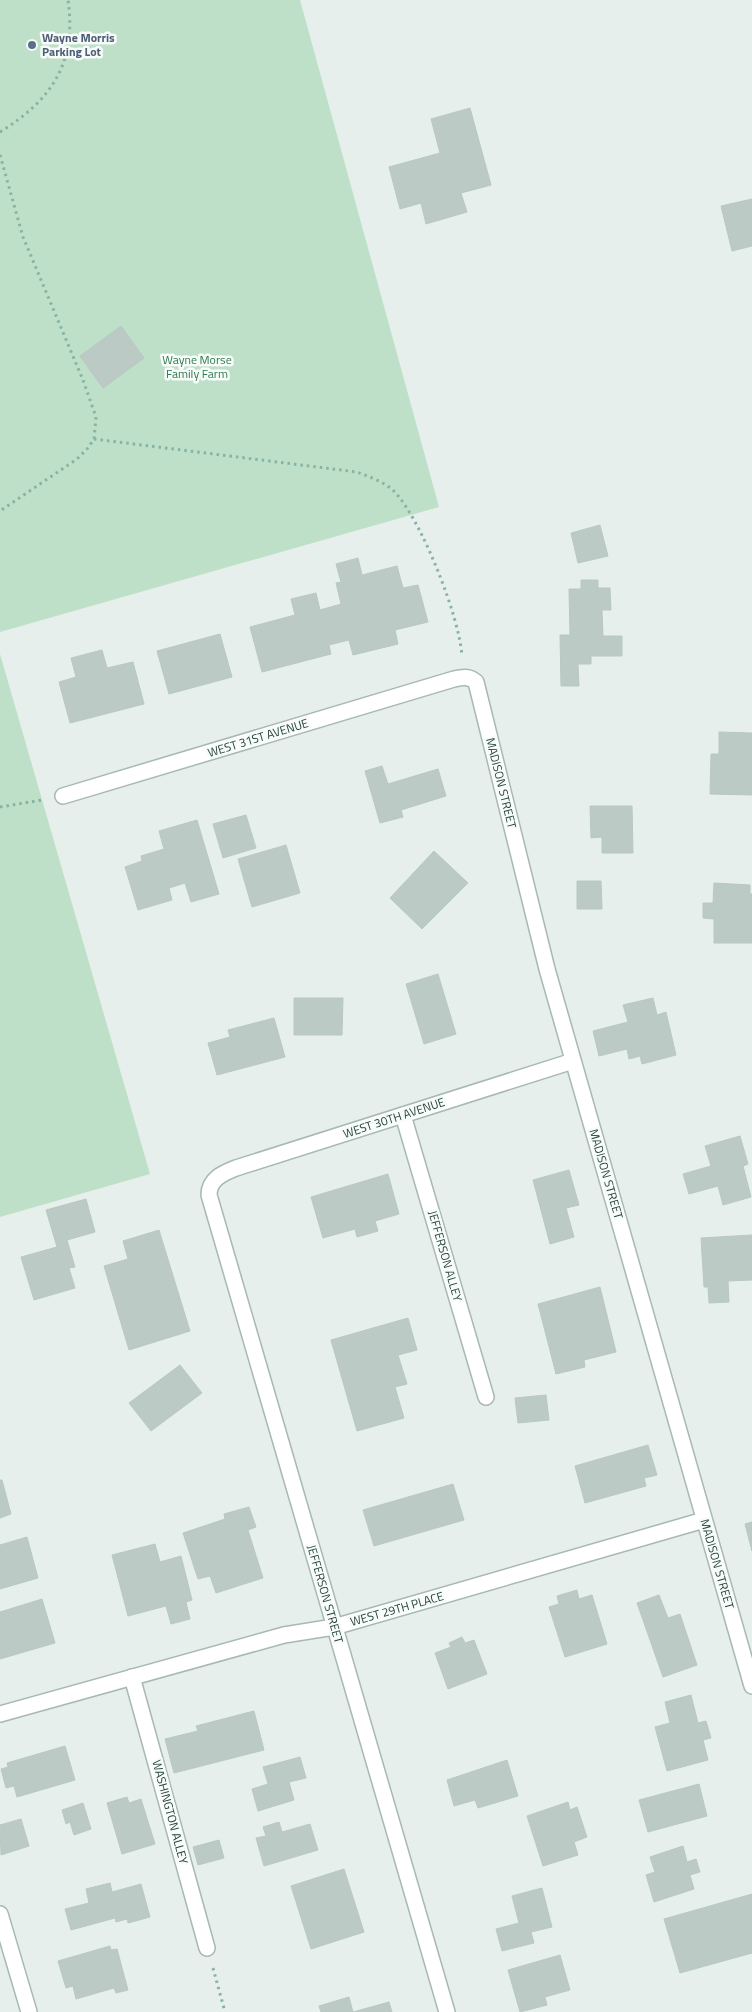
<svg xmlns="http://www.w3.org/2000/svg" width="752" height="2012" font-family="'Titillium Web',sans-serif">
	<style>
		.green { fill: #bfe0c8 }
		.building { fill: #bbcac4; stroke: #b8c9c2 }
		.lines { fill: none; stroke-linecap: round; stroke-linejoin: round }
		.service-casing { stroke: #a8b8b2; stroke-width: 18 }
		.minor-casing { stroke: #a8b8b2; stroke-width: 18 }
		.path { stroke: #86b3a5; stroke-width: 3; stroke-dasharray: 2.5 4; stroke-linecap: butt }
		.service { stroke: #fff; stroke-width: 15 }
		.minor { stroke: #fff; stroke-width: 15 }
		.service-dot { fill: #5c6f8a; stroke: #f7fbf9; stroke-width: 2 }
		.labels { text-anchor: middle; stroke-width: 5; stroke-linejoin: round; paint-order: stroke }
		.service-label { font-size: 12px; font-weight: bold; fill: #4e5e75; stroke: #f7fbf9; text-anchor: start }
		.park-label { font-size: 12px; fill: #2d7a4b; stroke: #f7fbf9 }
		.street-label { font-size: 12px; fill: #24423a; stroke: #f7fbf9 }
	</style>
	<rect width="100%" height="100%" fill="#e6efeb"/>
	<path class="green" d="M0,0h300l139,507 -439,125z
		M0,654l150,520 -150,43z"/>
	<path class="building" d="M470,108l21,77 -30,8 6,19 -41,12 -5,-21 -21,6 -11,-42 51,-14 -9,-34z
		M752,199v47l-20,5 -11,-45z
		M121,326l23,32 -41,30 -23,-32z
		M600,525l8,31 -30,7 -7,-30z
		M358,558l4,17 35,-9 6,22 15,-3 10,37 -33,8 3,14 -45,11 -4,-15 -20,5 2,9 -69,18 -12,-45 45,-12 -4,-16 25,-6 4,17 21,-6 -5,-21 5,-1 -5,-18z
		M581,580h17v8h12l1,22h-9l1,26h19v20h-31v8h-13l1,22h-18l-1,-51h10l-1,-46h12z
		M220,634l12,43 -63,17 -12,-43z
		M102,650l5,18 26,-6 11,42 -74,19 -11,-41 17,-5 -5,-19z
		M719,732l33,1v62l-42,-1 1,-40h8z
		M382,766l6,18 50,-15 8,27 -45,14 2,7 -23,6 -15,-52z
		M590,806h42l1,47h-31v-16l-11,1z
		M246,815l10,33 -33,10 -10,-34z
		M197,820l22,74 -28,8 -6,-19 -16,5 3,12 -34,10 -13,-43 17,-6 -1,-5 23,-7 -5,-18z
		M286,845l14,48 -48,14 -14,-48z
		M434,851l34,32 -46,46 -32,-31z
		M577,881h24l1,28h-25z
		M714,883l36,2v9h2v49h-38v-24l-11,-1v-15h10z
		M438,974l18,60 -32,10 -18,-60z
		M294,998h49l-1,37h-48z
		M653,998l4,17 9,-3 10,43 -34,9 -2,-8 -11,3 -2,-10 -28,7 -6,-25 35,-9 -5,-17z
		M274,1018l11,39 -68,18 -9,-32 22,-6 -2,-7z
		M740,1136l8,28 -5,2 8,31 -28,8 -5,-19 -29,8 -6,-20 28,-8 -6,-20z
		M569,1170l10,35 -13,3 8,29 -24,7 -17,-64z
		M388,1174l11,40 -24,7 3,10 -21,6 -2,-8 -32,9 -12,-41z
		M86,1199l9,33 -28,8 8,27 -6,1 6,20 -41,12 -13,-43 36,-10 -11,-37z
		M159,1230l31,101 -61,19 -25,-84 24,-7 -5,-18z
		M752,1235v45l-24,1 1,21 -20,1 -1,-16h-4l-3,-49z
		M600,1287l16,65 -32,8 1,7 -29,7 -18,-70z
		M408,1318l9,32 -19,5 9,29 -12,3 9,31 -47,13 -26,-91z
		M180,1365l22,28 -51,38 -22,-28z
		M546,1395l3,25 -31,3 -3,-25z
		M648,1445l9,30 -13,3 2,8 -61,17 -10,-37z
		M0,1480h2l9,34 -11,4z
		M453,1484l11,36 -90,26 -11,-36z
		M249,1507l7,20 -8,3 15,48 -47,15 -6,-17 -12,3 -15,-46 42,-14 -1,-5z
		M752,1522v29l-7,-27z
		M27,1537l11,41 -38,11v-44z
		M155,1544l5,18 21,-6 11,44 -6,2 4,17 -19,5 -5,-18 -38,10 -16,-61z
		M577,1590l2,9 13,-4 15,49 -42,13 -16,-50 10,-3 -2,-8z
		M659,1595l9,23 12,-4 17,51 -34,12 -26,-74z
		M42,1599l13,44 -55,16v-47z
		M462,1637l3,6 9,-3 13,34 -39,15 -13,-36 16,-6 -2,-4z
		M691,1695l7,28 8,-2 5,17 -8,2 5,20 -41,11 -12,-44 15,-4 -5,-21z
		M254,1711l10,39 -90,23 -9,-34 33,-8 -2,-5z
		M65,1746l10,34 -58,17 -3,-11 -8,2 -5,-19 7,-2 -1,-4z
		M300,1757l6,21 -17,4 5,18 -36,11 -6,-22 16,-5 -5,-17z
		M507,1760l11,36 -40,12 -3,-8 -21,6 -7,-26z
		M699,1784l8,32 -59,16 -9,-32z
		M127,1797l2,6 12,-4 14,45 -33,10 -15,-51z
		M568,1802l2,8 7,-3 10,30 -13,5 4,13 -35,11 -16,-50z
		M83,1803l8,26 -17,6 -4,-13 -4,2 -4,-14z
		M21,1819l8,27 -28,9 -1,-30z
		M279,1822l3,10 28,-8 8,26 -54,16 -8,-28 10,-2 -3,-9z
		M219,1840l5,18 -26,7 -5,-18z
		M683,1846l4,16 9,-3 4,13 -10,3 4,14 -40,13 -8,-27 9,-3 -5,-15z
		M344,1869l20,63 -53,17 -20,-63z
		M110,1883l2,9 29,-8 9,33 -22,6 -1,-4 -11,3 -1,-4 -44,12 -6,-21 24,-6 -3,-14z
		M542,1888l10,39 -21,5 3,11 -32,8 -6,-22 23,-6 -7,-27z
		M752,1894v59l-72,20 -16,-54z
		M110,1946l1,4 6,-1 11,41 -12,3 -2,-5 -38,11 -3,-13 -7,2 -8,-27z
		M560,1955l10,35 -25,7 2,8 -27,7 -12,-42z
		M349,1997l4,15 36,-10 3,10h-71l-2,-6z"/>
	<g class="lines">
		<g class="service-casing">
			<path id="service" d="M403,1115l83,282
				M132,1677l75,271"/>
		</g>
		<g class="minor-casing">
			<path id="minor" d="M63,796l391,-117c9,-2 15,-3 22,3l71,287 205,717
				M0,1714l284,-79 50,-8 370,-107
				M0,1914l29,98
				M447,2012l-238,-817c0,-16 14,-22 27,-27l337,-107"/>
		</g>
		<path class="path" d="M0,132c52,-32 77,-70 68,-132
			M0,155l23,82 60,143 13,37 -2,22 -7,10 -10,10 -77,52
			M94,439l263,33c15,6 32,11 42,25 25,31 60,119 63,159
			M0,807l42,-7
			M213,1968l12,44"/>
		<use href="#service" class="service"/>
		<use href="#minor" class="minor"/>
	</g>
	<circle class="service-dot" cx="32" cy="45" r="5"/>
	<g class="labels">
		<g class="service-label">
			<text x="42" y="42">Wayne Morris<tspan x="42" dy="14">Parking Lot</tspan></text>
		</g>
		<g class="park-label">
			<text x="197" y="364">Wayne Morse<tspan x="197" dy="14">Family Farm</tspan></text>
		</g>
		<g class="street-label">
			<text transform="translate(258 738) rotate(-17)" y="4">WEST 31ST AVENUE</text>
			<text transform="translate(501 783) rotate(76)" y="4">MADISON STREET</text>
			<text transform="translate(394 1118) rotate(-18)" y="4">WEST 30TH AVENUE</text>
			<text transform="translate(606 1174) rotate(74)" y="4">MADISON STREET</text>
			<text transform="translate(445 1256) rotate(74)" y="4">JEFFERSON ALLEY</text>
			<text transform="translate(717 1564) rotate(74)" y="4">MADISON STREET</text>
			<text transform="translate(325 1594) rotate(74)" y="4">JEFFERSON STREET</text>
			<text transform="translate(397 1609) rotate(-16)" y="4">WEST 29TH PLACE</text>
			<text transform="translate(170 1812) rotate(75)" y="4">WASHINGTON ALLEY</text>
		</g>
	</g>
</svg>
